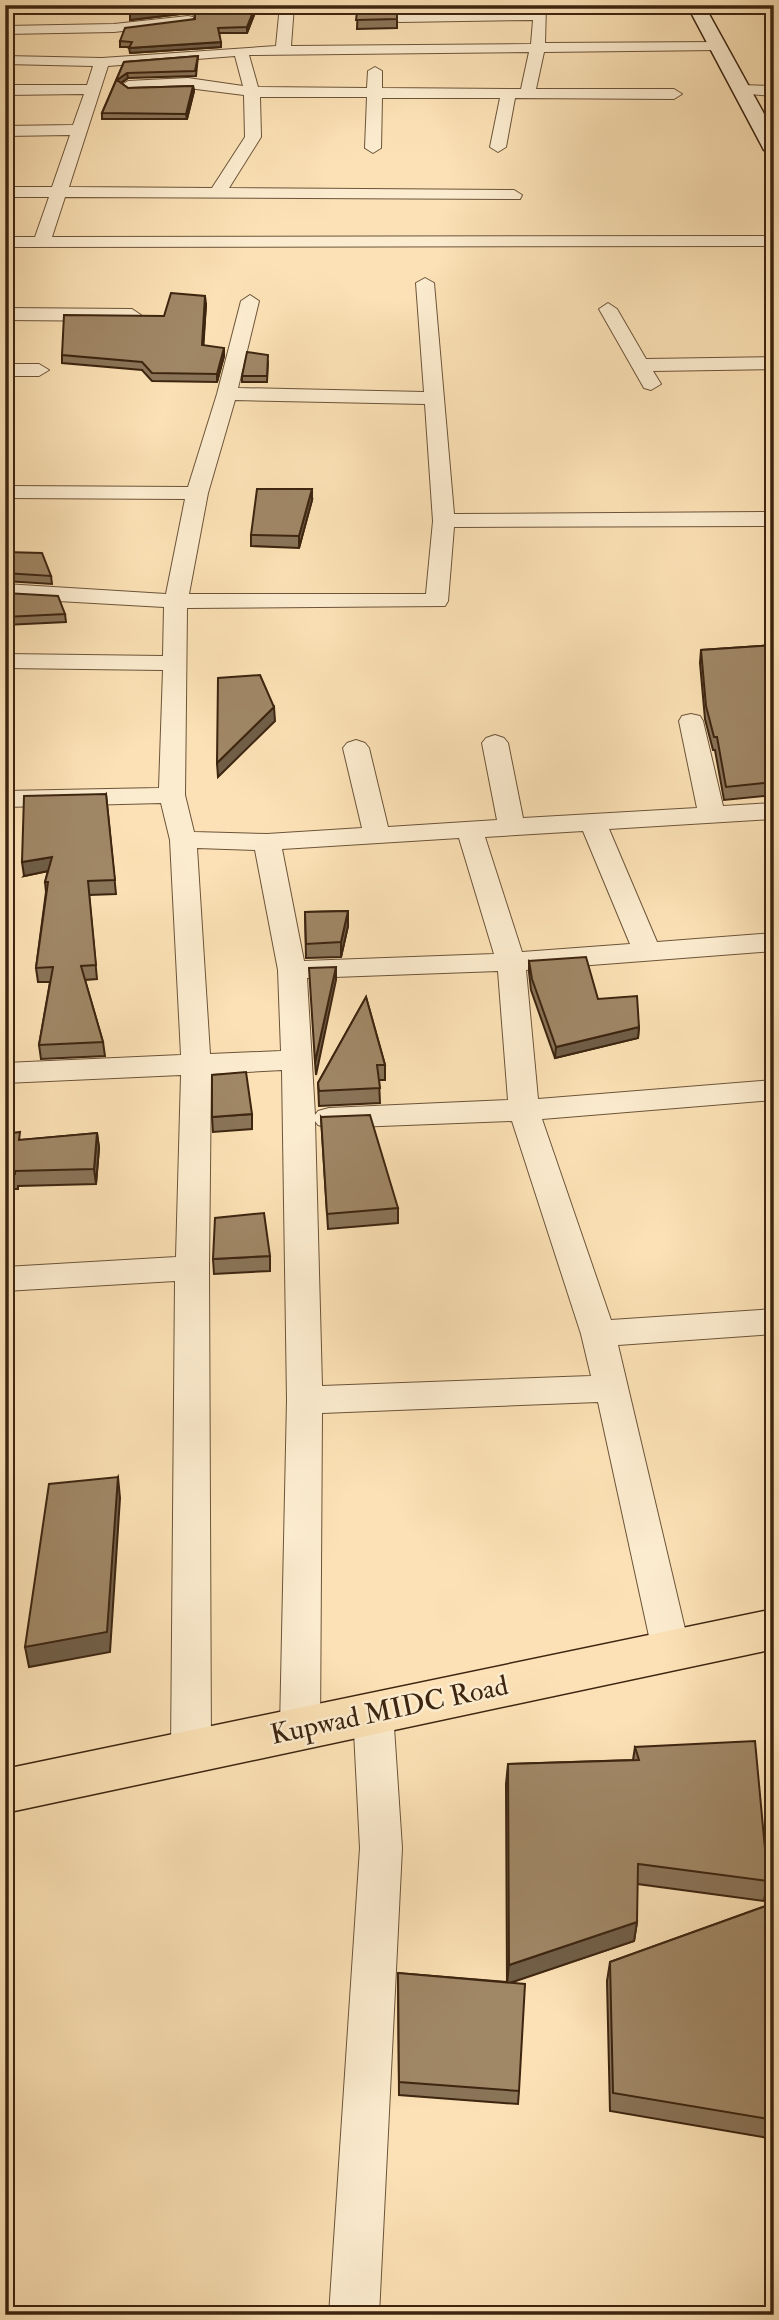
<svg xmlns="http://www.w3.org/2000/svg" width="779" height="2320" font-family="'IM FELL Double Pica',serif">
	<style>
		.lines { fill: none; stroke-linecap: round; stroke-linejoin: round }
		.minor-casing { stroke: #6c5439; stroke-width: 2 }
		.secondary-casing { stroke: #3d2510; stroke-width: 3 }
		.primary-casing { stroke: #3d2510; stroke-width: 3 }
		.minor { fill: #fceccf; fill-rule: evenodd }
		.secondary { fill: #fceccf; fill-rule: evenodd }
		.primary { fill: #fbe1b5; fill-rule: evenodd }
		.wall { fill: #8a7458; stroke: #3d2510; stroke-width: 2 }
		.shaded-wall { fill: #705e47; stroke: #3d2510; stroke-width: 2 }
		.building { fill: #a08766; stroke: #3d2510; stroke-width: 2 }
		.labels { text-anchor: middle; stroke-width: 5; stroke-linejoin: round; paint-order: stroke }
		.near-street-label { font-size: 28px; fill: #3d2510; stroke: #fceccf }
	</style>
	<rect width="100%" height="100%" fill="#fbe1b5"/>
	<filter id="stains"><feTurbulence type="fractalNoise" baseFrequency=".00286" numOctaves="4"/><feColorMatrix values="0 0 0 0 .2 0 0 0 0 .09 0 0 0 0 .02 0 0 0 .5 -.17"/></filter>
	<radialGradient id="worn" r=".72"><stop offset=".6" stop-color="#630" stop-opacity="0"/><stop offset="1" stop-color="#630" stop-opacity=".3"/></radialGradient>
	<g class="lines">
		<g class="minor-casing">
			<path id="minor" d="M5,5h47l-7,4h-40z
				M280,5h14l-3,41 240,-2 2,-24 -134,2 -7,-4 7,-4 134,-2 -1,-7h14l-1,38 174,-1 7,4 -7,4 -175,2 -8,37h138l8,5 -8,5 -159,-1 -9,49 -8,5 -8,-5 10,-49h-118l-1,50 -8,5 -8,-5 2,-51h-107l1,40 -32,51 285,2 8,5 -2,4 -455,-2 -13,40 722,-1v10l-769,1v-10h30l14,-40h-44v-10h47l18,-52 -65,1v-10l68,-1 11,-31 -79,1v-10h82l6,-19 -88,-2v-8l97,2 174,-12zM529,52l-8,37 -139,-1v-17l-7,-4 -7,4 -1,17 -109,-1 -9,-32zM235,56l8,30 -55,-8 -60,3 -8,5 8,5 60,-3 56,7 1,42 -33,51 -143,-1 39,-121z
				M188,16l5,1v6l-79,9 -109,2v-8l109,-2z
				M741,85l33,1v10l-38,-3 -3,-3 3,-3z
				M425,278l9,5 20,231 320,-2v14l-320,1 -6,74 -3,5 -258,2 -2,187 9,37 73,2 95,-6 -19,-80 4,-5 9,-3 9,3 4,5 19,79 109,-7 -15,-77 4,-5 9,-3 9,3 4,5 15,75 174,-10 -18,-87 3,-5 9,-2 9,2 3,5 20,85 51,-3v16l-165,10 48,113 117,-9v18l-248,19 12,129 236,-19v20l-232,19 69,201 163,-11v25l-156,11 72,305 -5,12 -14,4 -14,-4 -5,-12 -54,-248 -276,11 -2,315 -6,12 -14,5 -14,-5 -6,-12 7,-328 -5,-330 -71,4 -2,194 2,483 -6,13 -14,5 -14,-5 -6,-13 4,-470 -170,10v-24l171,-10 5,-182 -176,8v-20l176,-8 -11,-215 -9,-37 -156,4v-16l154,-3 4,-118 -158,-2v-14l158,2 1,-49 -159,-9v-14l161,10 19,-95 -180,-1v-12l183,1 29,-93 24,-93 9,-6 9,6 -21,87 186,4 -8,-109zM235,400l190,4 8,117 -7,73h-237l19,-101zM583,831l47,113 -108,8 -37,-115zM459,838l35,116 -190,7 -22,-112zM197,848l58,2 23,120 3,81 -71,3zM498,971l10,129 -179,8 -11,3 -3,4 -8,-137zM315,1121l3,4 11,3 183,-7 69,213 10,42 -269,10z
				M608,303l9,6 29,50 128,-2v12l-121,2 8,13 -10,6 -7,-2 -45,-79z
				M5,308l127,1 9,6 -9,6 -127,-1z
				M5,364h34l10,6 -10,6h-34z
				M373,1695l14,5 6,12 9,136 -23,467h-50l31,-467 -7,-136 6,-12z"/>
		</g>
		<g class="secondary-casing">
			<path id="secondary" d="M687,5h17l70,127v24l-10,-6z"/>
		</g>
		<g class="primary-casing">
			<path id="primary" d="M774,1609v40l-769,164v-44z"/>
		</g>
		<use href="#minor" class="minor"/>
		<use href="#secondary" class="secondary"/>
		<use href="#primary" class="primary"/>
	</g>
	<path class="wall" d="M168,5h90l-11,28h-28l2,14 -91,6v-6h-10v-6l75,-22v-4l-6,-2 -59,7v-6l37,-7z
		M358,5h40l-1,7 -2,1 2,2v13l-40,1z
		M198,56l-2,20 -68,2 -7,5 7,5 65,-2 1,5 -7,28h-85v-6l22,-51z
		M206,304l-3,41 21,11 -7,26 -65,-1 -10,-11 -80,-7v-8l102,-39z
		M268,362l-1,20h-25v-6z
		M312,500l-13,48 -48,-2v-11z
		M5,552l46,24 1,8 -47,-3z
		M5,593l60,21 1,8 -61,3z
		M774,645v150l-50,5 -9,-50h-2l-8,-31 -5,-56 1,-13z
		M106,794l10,100 -27,1 8,84 -12,1 18,62 2,14 -64,3 -2,-14 11,-63h-12l-2,-14 10,-76 -1,-10 3,-11 -24,5z
		M348,911v15l-7,31 -35,1 -1,-46z
		M529,961l69,38 41,28 -1,11 -83,20 -24,-68 -2,-18z
		M366,997l19,68v15h-6l1,23 -61,3 -1,-23z
		M252,1114v15l-39,3 -1,-15z
		M321,1117l77,91v15l-70,6z
		M97,1133l2,15 -3,36 -78,2v3h-13v-55l16,6z
		M270,1256v15l-56,3 -1,-15z
		M635,1747l133,134 -4,20 -127,-17v38l-3,19 -123,41 8,109 -1,13 -119,-9 -1,-122 109,9 -1,-198 2,-20 125,-4z
		M774,1903v236l-164,-28 -3,-130 3,-19z"/>
	<path class="shaded-wall" d="M256,5h2l-11,28v-6z
		M394,5h4l-1,7 -7,5v-9z
		M188,8l1,5 -59,7v-6z
		M221,42v5l-91,6 -1,-5z
		M127,73l1,5 -10,7 -1,-5z
		M193,86l1,5 -7,28 -1,-5z
		M205,296l1,8 -3,49 -1,-8z
		M224,348v8l-7,26v-8z
		M312,489v11l-13,48v-12z
		M274,707l1,14 -57,56 -1,-14z
		M52,857l1,13 -29,6 -2,-14z
		M348,911v15l-7,31v-15z
		M336,967v13l-20,95 -1,-13z
		M639,1027l-1,11 -83,20 1,-11z
		M97,1133l2,15 -3,36 -2,-15z
		M118,1477l2,21 -10,154 -81,15 -4,-20z
		M637,1922l-3,19 -127,43 2,-19z"/>
	<path class="building" d="M168,5h88l-9,22 -29,1 3,14 -92,6 3,-6 -12,-1 5,-13 70,-9v-9l-7,-2 -58,6 37,-7z
		M358,5h36l-4,3 7,7v4l-41,1z
		M198,56l-3,15 -68,2 -10,7 11,8 65,-2 -7,28 -84,-1 22,-51z
		M171,293l34,3 -3,49 22,3 -7,26 -65,-1 -10,-11 -80,-7 2,-40 100,1z
		M247,352l21,3 -1,21h-25z
		M257,489h55l-13,47 -48,-1z
		M5,552l37,1 9,23 -46,-3z
		M5,593l53,3 7,18 -60,3z
		M774,645v137l-48,5 -9,-50h-3l-8,-31 -5,-56z
		M260,675l14,32 -57,56 1,-85z
		M106,794l9,86 -27,1 8,84 -15,1 22,76 -64,3 14,-78 -17,1 12,-86h-3l7,-25 -30,5 2,-66z
		M348,911l-7,31 -35,2 -1,-32z
		M586,957l12,42 39,-3 2,31 -83,20 -24,-68 -3,-18z
		M336,967l-21,95 -6,-94z
		M366,997l19,68h-8l3,23 -61,3 -1,-8z
		M246,1072l6,42 -40,3v-42z
		M370,1115l28,93 -71,6 -6,-97z
		M20,1132l-1,8 78,-7 -3,36 -79,2v3h-10v-40z
		M264,1213l6,43 -57,3 2,-41z
		M118,1477l-11,155 -82,15 24,-163z
		M755,1741l13,140 -130,-17 -1,58 -128,43 -1,-201 131,-4 -4,-13z
		M774,1903v217l-161,-27 -3,-131z
		M398,1973l127,11 -6,107 -120,-9z"/>
	<g class="labels">
		<g class="near-street-label">
			<text transform="translate(389 1709) rotate(-12)" y="10">Kupwad MIDC Road</text>
		</g>
	</g>
	<rect width="779" height="2320" fill="none" stroke="#fbe1b5" stroke-width="28"/>
	<rect x="7" y="7" width="765" height="2306" fill="none" stroke="#3d2510" stroke-width="3.5"/>
	<rect x="14" y="14" width="751" height="2292" fill="none" stroke="#3d2510" stroke-width="2"/>
	<rect width="100%" height="100%" filter="url(#stains)"/>
	<rect width="100%" height="100%" fill="url(#worn)"/>
</svg>
